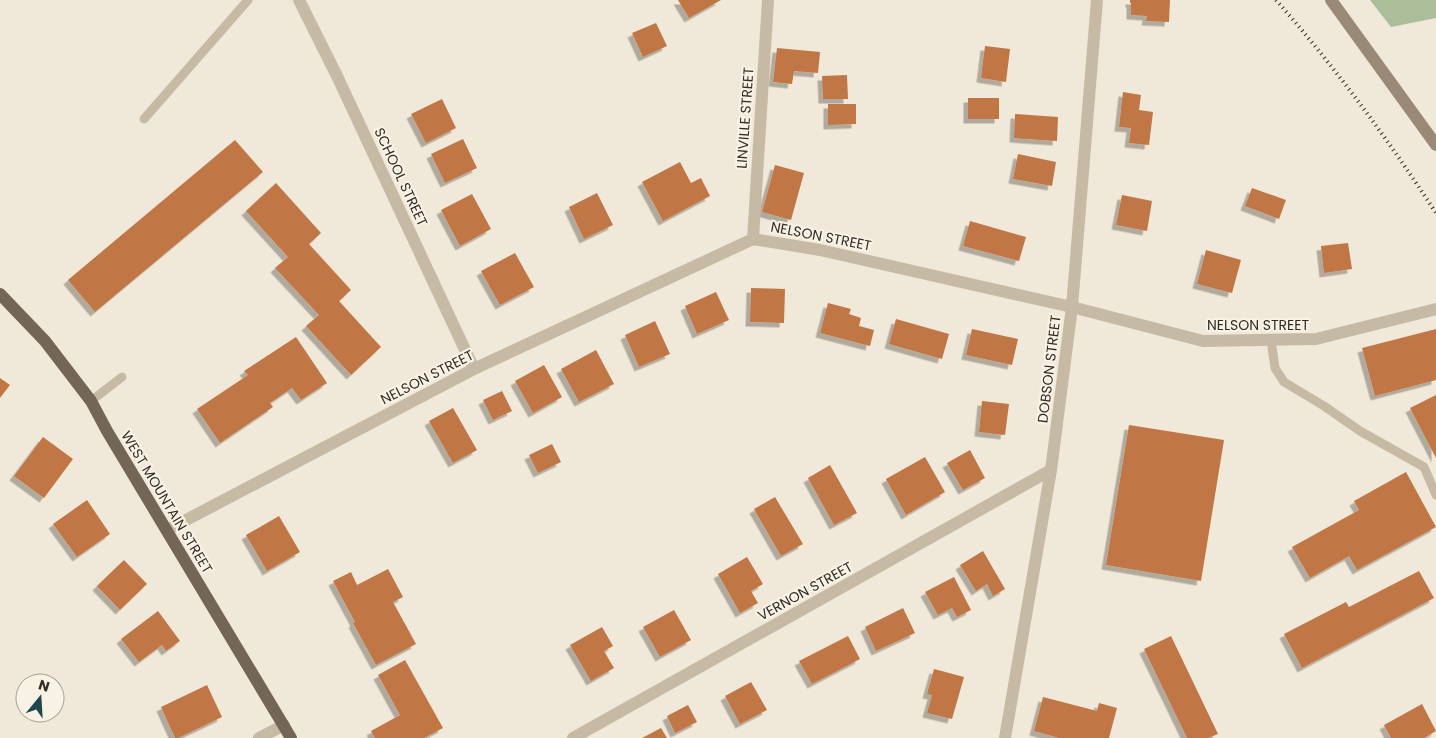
<svg xmlns="http://www.w3.org/2000/svg" width="1436" height="738" font-family="Poppins,sans-serif">
	<style>
		.green { fill: #acbe99 }
		.building { fill: #c17645; filter: url(#shadow) }
		.lines { fill: none; stroke-linecap: round; stroke-linejoin: round }
		.lane { stroke: #c7baa5; stroke-width: 9 }
		.street { stroke: #c7baa5; stroke-width: 12 }
		.secondary { stroke: #9a8977; stroke-width: 12 }
		.primary { stroke: #746657; stroke-width: 12 }
		.rail { stroke: #332c26; stroke-width: 4; stroke-dasharray: 1 4; stroke-linecap: butt }
		.labels { text-anchor: middle; stroke-width: 4.5; stroke-linejoin: round; paint-order: stroke }
		.street-label { font-size: 14px; fill: #332c26; stroke: #f8f2e4 }
	</style>
	<defs>
		<filter id="shadow"><feDropShadow dx="-4.5" dy="4.5" stdDeviation="0" flood-color="#0004"/></filter>
	</defs>
	<rect width="100%" height="100%" fill="#f0e8d8"/>
	<path class="green" d="M1370,0h66v18l-45,9z"/>
	<path class="building" d="M678,0h43l-32,18z
		M1130,0h40l-1,22 -23,-1 1,-5 -16,-1v-12h-1z
		M656,23l11,23 -24,11 -11,-24z
		M985,46l25,3 -4,33 -25,-4z
		M777,48l43,4 -2,21 -24,-2 -2,13 -19,-2z
		M847,75l1,24h-25l-1,-23z
		M1123,92l18,3 -2,15 14,2 -4,33 -20,-2 2,-15 -12,-1z
		M968,98h31v21h-31z
		M442,99l14,29 -30,15 -15,-29z
		M828,104h28v20l-28,1z
		M1015,114l43,3 -1,24 -43,-3z
		M463,139l14,29 -32,15 -14,-29z
		M235,140l28,32 -168,140 -27,-32z
		M1018,154l38,8 -4,24 -39,-7z
		M680,162l11,21 10,-5 9,18 -47,25 -21,-39z
		M775,165l29,8 -13,47 -29,-8z
		M276,183l45,50 -12,11 42,46 -12,11 42,46 -30,28 -45,-49 13,-11 -44,-47 13,-11 -42,-46z
		M1252,188l34,12 -7,19 -34,-13z
		M597,193l16,32 -29,14 -15,-32z
		M472,194l19,35 -31,17 -19,-36z
		M1122,195l30,6 -5,30 -31,-6z
		M970,221l56,16 -7,24 -56,-15z
		M1348,243l4,26 -28,4 -3,-27z
		M1206,250l35,10 -9,33 -35,-9z
		M515,253l19,34 -34,18 -19,-34z
		M751,288l34,1 -1,34 -34,-1z
		M716,292l13,28 -32,14 -12,-28z
		M828,303l23,6 -2,5 12,4 -2,8 15,4 -4,16 -50,-13z
		M896,319l53,15 -7,25 -53,-15z
		M655,321l15,33 -31,13 -14,-32z
		M972,329l46,10 -6,26 -46,-10z
		M1436,329v51l-61,16 -13,-48z
		M296,337l31,46 -26,17 -9,-12 -22,15 3,4 -53,36 -23,-34 51,-34 -4,-4z
		M596,350l18,34 -35,18 -18,-33z
		M544,365l18,32 -29,16 -18,-32z
		M0,378l10,7 -10,13z
		M502,391l10,20 -19,9 -10,-20z
		M1436,395v63l-26,-50z
		M982,401l27,3 -4,31 -26,-3z
		M453,408l24,42 -24,13 -24,-42z
		M1129,425l95,15 -23,141 -95,-16z
		M43,437l30,22 -29,39 -30,-22z
		M552,444l9,18 -23,11 -9,-18z
		M970,450l15,28 -22,12 -16,-27z
		M925,457l20,35 -39,23 -20,-36z
		M830,465l27,48 -23,12 -26,-47z
		M1406,472l30,55 -79,43 -8,-14 -39,22 -18,-31 67,-37 -5,-9z
		M775,497l28,47 -22,12 -27,-47z
		M87,500l23,34 -33,23 -24,-33z
		M279,516l21,36 -33,19 -21,-36z
		M983,551l22,38 -12,7 -6,-12 -11,7 -16,-26z
		M747,557l16,27 -12,7 7,12 -18,10 -22,-39z
		M124,560l23,24 -27,26 -23,-24z
		M388,569l15,28 -10,5 23,42 -40,21 -23,-42 2,-1 -22,-41 18,-9 6,13z
		M1419,571l15,27 -132,70 -18,-34 62,-32 3,5z
		M954,577l17,33 -14,7 -5,-9 -14,7 -13,-23z
		M903,608l12,25 -39,18 -11,-24z
		M674,610l17,30 -31,17 -17,-30z
		M158,611l22,30 -14,10 -4,-6 -23,17 -18,-23z
		M602,627l11,19 -9,5 10,17 -23,13 -21,-36z
		M848,636l12,23 -48,25 -13,-23z
		M1171,636l47,98 -10,4h-21l-43,-89z
		M405,660l38,68 -19,10h-49l-4,-7 29,-16 -22,-40z
		M934,669l30,8 -12,42 -25,-6 5,-18 -5,-1z
		M751,682l16,28 -27,14 -15,-28z
		M207,685l15,32 -44,21h-3l-14,-31z
		M1043,697l54,14 2,-8 18,5 -8,30h-50l-25,-7z
		M1422,704l14,27 -12,7h-33l-7,-13z
		M688,705l9,17 -22,11 -8,-17z
		M661,728l6,10h-25z"/>
	<g class="lines">
		<path class="lane" d="M144,119l104,-119
			M1271,340l4,28 9,14 40,24 36,25 64,36 12,28
			M91,401l31,-24"/>
		<path class="street" d="M299,0l38,76 137,293
			M753,239l15,-239
			M167,530l307,-161 279,-130 67,11 252,57 131,34 113,-2 120,-30
			M259,738l25,-13
			M573,738l478,-268
			M1005,738l46,-268 21,-163 25,-307"/>
		<path class="secondary" d="M1331,0l105,145"/>
		<path class="primary" d="M0,294l45,47 46,60 16,30 184,307"/>
		<path class="rail" d="M1276,0c59,67 111,138 160,213"/>
	</g>
	<g class="labels">
		<g class="street-label">
			<text transform="translate(745 118) rotate(-86)" y="5">LINVILLE STREET</text>
			<text transform="translate(401 177) rotate(65)" y="5">SCHOOL STREET</text>
			<text transform="translate(821 236) rotate(11)" y="5">NELSON STREET</text>
			<text x="1258" y="330">NELSON STREET</text>
			<text transform="translate(1049 369) rotate(-83)" y="5">DOBSON STREET</text>
			<text transform="translate(427 377) rotate(-27)" y="5">NELSON STREET</text>
			<text transform="translate(167 502) rotate(59)" y="5">WEST MOUNTAIN STREET</text>
			<text transform="translate(805 591) rotate(-29)" y="5">VERNON STREET</text>
		</g>
	</g>
	<g transform="translate(40 698) rotate(18)"><circle r="24" fill="#f8f2e4" stroke="#a9a398"/>
	<path d="M0-4L9 19L0 12L-9 19Z" fill="#1e4752"/>
	<text y="-8" font-size="14" font-weight="bold" text-anchor="middle" fill="#332c26">N</text>
	</g>
</svg>
